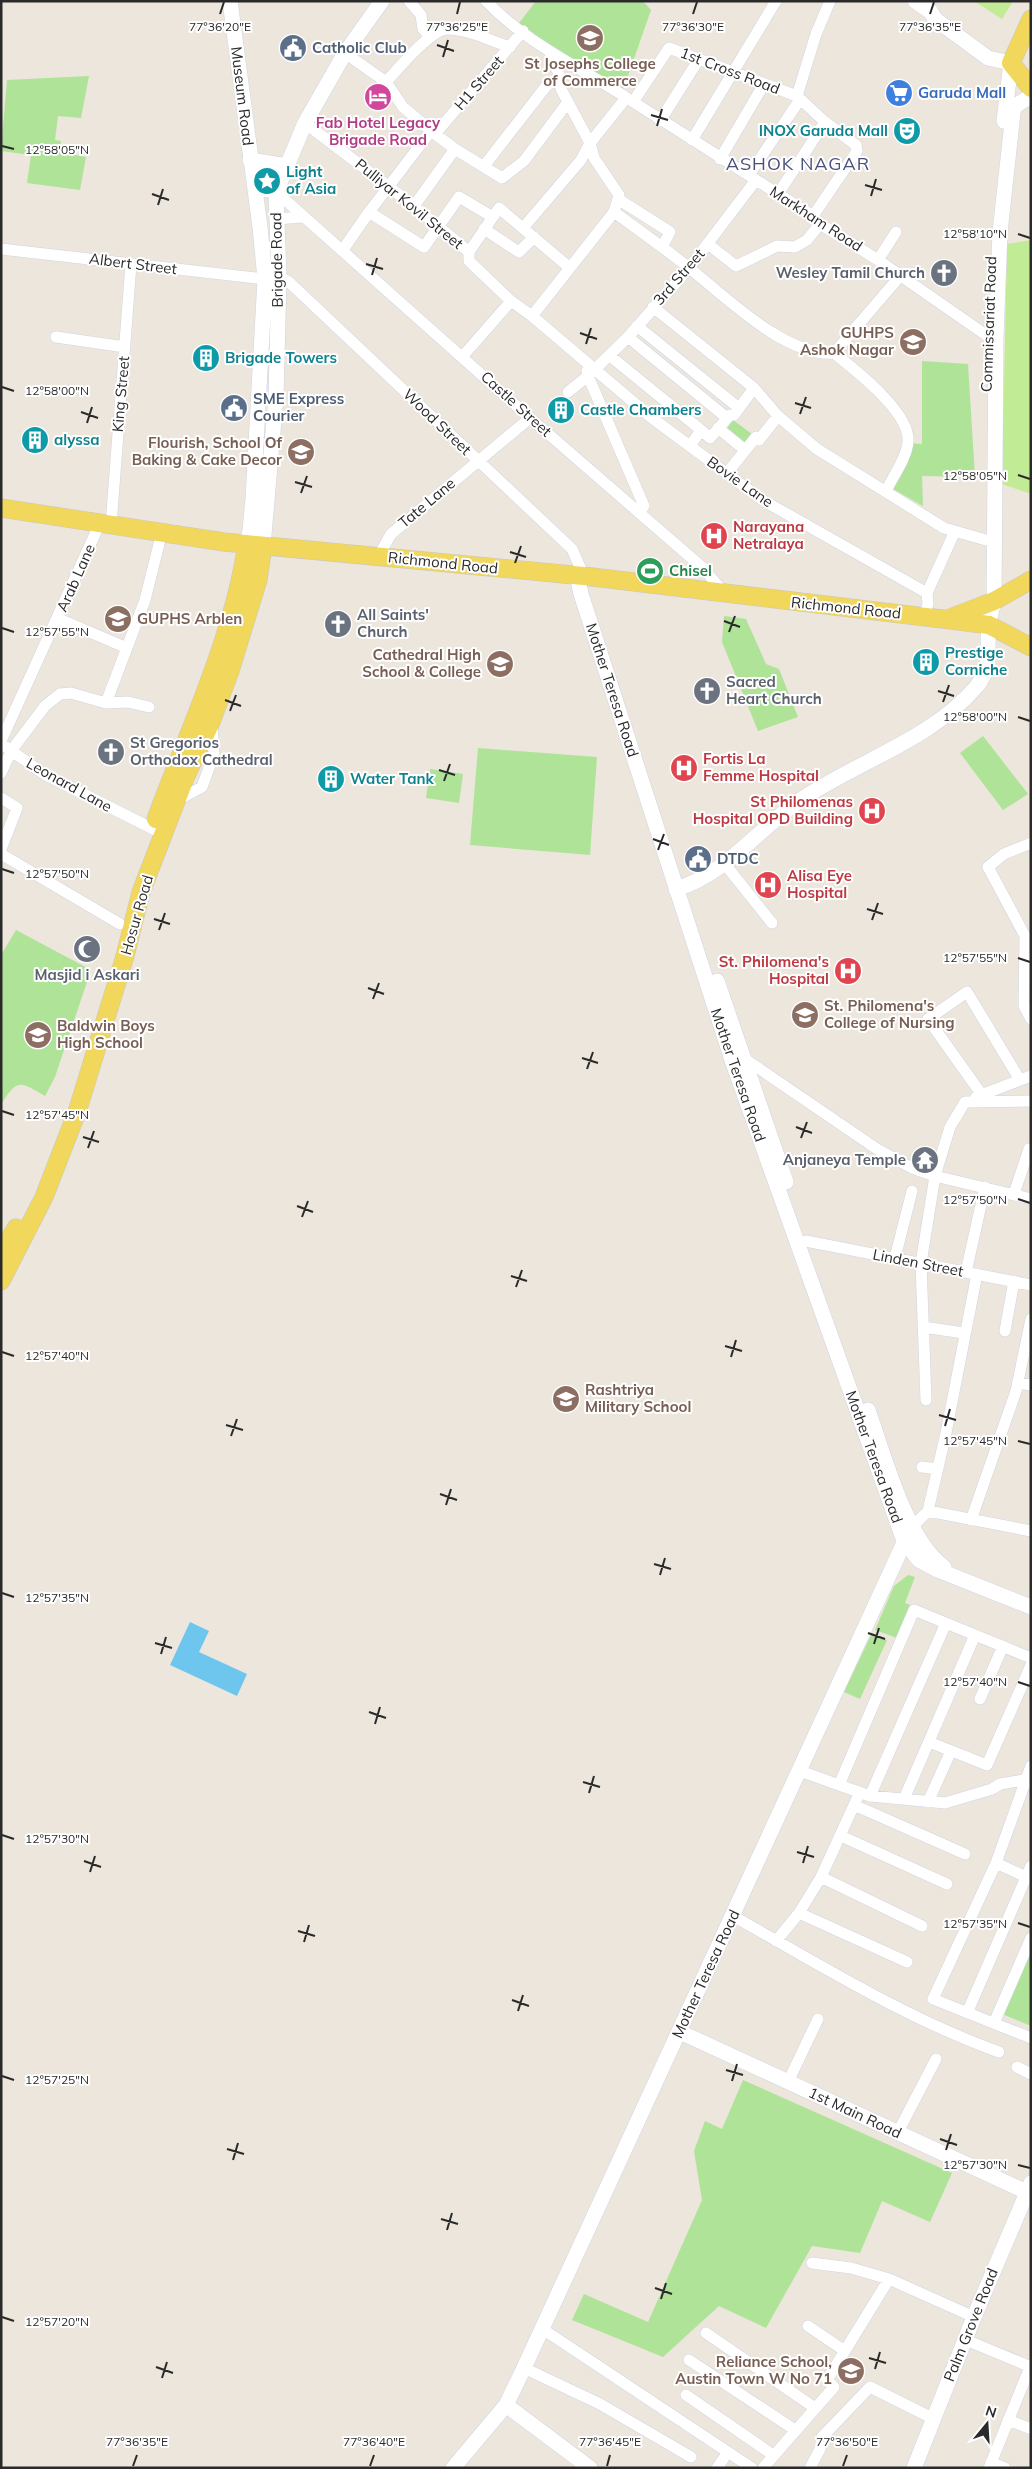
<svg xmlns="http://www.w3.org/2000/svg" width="1032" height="2469" font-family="Mulish,sans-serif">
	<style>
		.green { fill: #aee398 }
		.pitch { fill: #c1eb94 }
		.water { fill: #6ec6ef }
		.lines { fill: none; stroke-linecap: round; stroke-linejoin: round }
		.street-casing { stroke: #d1d4e3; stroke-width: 12 }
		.secondary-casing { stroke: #d1d4e3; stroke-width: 16 }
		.primary-casing { stroke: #c8c8c8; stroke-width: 19 }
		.street { stroke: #fff; stroke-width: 11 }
		.secondary { stroke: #fff; stroke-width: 15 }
		.primary { stroke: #f1d75c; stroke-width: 18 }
		.ticks { fill: none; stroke: #2a2a2a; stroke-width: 2 }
		.labels { text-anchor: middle; stroke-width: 4; stroke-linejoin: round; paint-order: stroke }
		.service-label { font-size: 15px; font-weight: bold; fill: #4e5e75; stroke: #fff; text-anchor: start }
		.education-label { font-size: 15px; font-weight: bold; fill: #785e54; stroke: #fff; text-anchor: end }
		.street-label { font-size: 15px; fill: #2a2a2a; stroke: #fff }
		.shop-label { font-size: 15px; font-weight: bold; fill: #366cbe; stroke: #fff; text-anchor: start }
		.hotel-label { font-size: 15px; font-weight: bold; fill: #b23c85; stroke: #fff }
		.culture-label { font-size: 15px; font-weight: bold; fill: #0d838f; stroke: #fff; text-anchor: start }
		.worship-label { font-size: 15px; font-weight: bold; fill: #5b616d; stroke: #fff; text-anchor: start }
		.health-label { font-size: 15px; font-weight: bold; fill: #be3a42; stroke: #fff; text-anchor: start }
		.leisure-label { font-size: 15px; font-weight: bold; fill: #27864d; stroke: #fff; text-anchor: start }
		.quarter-label { font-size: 18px; letter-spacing: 1px; fill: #4a507b; stroke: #fff }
		.ticks-label { font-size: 12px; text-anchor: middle; fill: #2a2a2a; stroke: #fff; stroke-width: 4; stroke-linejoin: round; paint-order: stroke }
	</style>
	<rect width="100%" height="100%" fill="#ece6dc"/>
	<path class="green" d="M536,1h107l8,9 -28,80 -65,-37 -39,-30z
		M89,76l-8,42 -23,-2 -3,24 6,1 -2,11 27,5 -6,33 -53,-7 4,-28 -30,-4 6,-71z
		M922,361l46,3 7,113 -53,-1 1,30 -37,-21 23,-42 13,1z
		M733,420l23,17 -11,13 -21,-17z
		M724,616l22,3 20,45 13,5 19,48 -40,14 -36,-89z
		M983,736l45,58 -25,16 -43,-57z
		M478,748l119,9 -7,98 -120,-10z
		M430,769l33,5 -4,29 -33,-5z
		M16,930l75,40 -36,107 -10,19c-25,-14 -27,-18 -43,7l-1,-148z
		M908,1575l7,2 -10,26 5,2 -13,33 -22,-8 19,-44z
		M872,1633l15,7 -27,59 -16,-7z
		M1031,1946v80l-29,-12z
		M743,2080l209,93 -22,49 -48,-21 -22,52 -48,-7 -46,82 -47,-22 -56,51 -91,-37 12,-26 64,28 54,-122 -8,-49 11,-30 17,8z"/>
	<path class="pitch" d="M974,1h39l-11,18z
		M1031,240v254l-29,-10 5,-240z"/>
	<path class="water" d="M190,1622l19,9 -10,21 48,22 -10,22 -67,-31z"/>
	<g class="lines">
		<g class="street-casing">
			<path id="street" d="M409,1l12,14 2,14 7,8
				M486,1c40,42 93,66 141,97 62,39 124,78 186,118l7,8 58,36 108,75 10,2
				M345,53l41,29 17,25 32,27 20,15 47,29 22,-17 44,-59
				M550,53l10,24 1,12 29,54 4,15 25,37 -5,17c25,18 50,36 74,55 37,29 97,90 146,86
				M386,82c11,-12 45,-53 61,-53 21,0 44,12 63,18
				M797,96l28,26 31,23 1,6 -44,65
				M797,96l19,-62 14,-33
				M633,102l36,-54 128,48
				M660,121l39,-62
				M305,123l109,83 55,46v9l42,40 21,15 120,102 112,83 163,92 1,11 -4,13
				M435,134l88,-103
				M692,140l84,-139
				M720,159l44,-75
				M484,166l63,-81 13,-8
				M749,175l50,-74
				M255,191l21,1 7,6 247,220 173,150 22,26
				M778,194l47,-72
				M618,199l52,33 -8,15
				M414,206l41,-57
				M369,212l55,35 35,-50 32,19
				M276,219l27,-2
				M523,228l58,-68 9,-17 36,-45
				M484,229l35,23 15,-15
				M708,244l28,22 41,-20 18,1 12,-7 13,-16
				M1,249l264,30
				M342,251l27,-39 62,-81
				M469,252l30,-44 71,60
				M878,260l18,-28
				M279,277l10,5 283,267 12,27
				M653,307l101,81 24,28 39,33 127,79 42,12
				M532,316l82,-104
				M637,326l102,82
				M56,337l69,10
				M628,337l99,81
				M610,356l91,74
				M462,357l49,-56
				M568,392l20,-16 -1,-5
				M718,428l27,22
				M690,446l11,-16 9,8 20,-23h4l20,-27
				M727,473l29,-36 3,3 19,-24
				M886,491c7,-15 21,-33 22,-50 2,-29 -53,-71 -74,-88l67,-78
				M639,513l5,-7 -56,-130 40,-39 61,-69 67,-88
				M111,525l20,-261
				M378,557l13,-23 139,-116
				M927,593l28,-62
				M57,618l70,30
				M106,703l39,-103 17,-68
				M1,741l99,-218
				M6,747l38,27 119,60
				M1,773l10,-22 34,-45 15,-12 11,-1 35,10 22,-1 21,5
				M1,798l16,10 -16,41
				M176,801l26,-14 12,-33 -2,-30
				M1031,843l-27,11 -16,13 37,69 -1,70 7,13
				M1,854l119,70
				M724,863l48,60
				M745,1059l132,90 35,19 23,8 96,23
				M982,1095l-54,-76 39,-27 53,88
				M976,1097l55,-21
				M1014,1194l15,-45 2,1
				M797,1243l9,-2 225,44
				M895,1258l17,-67
				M966,1272l19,-85
				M923,1327l41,6
				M1005,1331l9,-50
				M1018,1383l13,2
				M926,1400l-5,-137 14,-87 15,-49 15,-25 66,-1
				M922,1467l16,2
				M928,1511l103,20
				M971,1520l45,-129 15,-72
				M911,1528l17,-17 18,-78 31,-159
				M980,1699l23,-53
				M929,1742l58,23 44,-100
				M1031,1766l-35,97 -63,136 98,39
				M800,1771l70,25 75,7 47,-14 8,-5 24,-4 5,3
				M839,1785l75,-175 117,48
				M860,1792l-39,85 -22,36 108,49
				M870,1796l76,-173
				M904,1799l71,-164
				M928,1802l23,-51
				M854,1805l111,49
				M841,1836l106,48
				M996,1863l30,14
				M821,1877l101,49
				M733,1916c87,49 172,102 266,136
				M776,1941l23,-28
				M967,2013l64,-147
				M994,2023l37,-85
				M1017,2067l14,7
				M788,2082l30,-63
				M898,2132l38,-73
				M812,2263l39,5 38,11 85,38
				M808,2326l37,25
				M541,2328l211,140
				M706,2333l109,75
				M966,2340l65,27
				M689,2360l106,70
				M524,2368l76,36 91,53
				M686,2395l87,60
				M1008,2420l23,9
				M991,2462l14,6
				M717,2468l11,-16
				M763,2468l71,-81 -7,-7 62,-101
				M810,2468l10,-19 2,-12 48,-50 64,32
				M989,2468l41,-101"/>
		</g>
		<g class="secondary-casing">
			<path id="secondary" d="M230,1l30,226 5,52 -12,220 -3,31 -3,14
				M915,1l16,11 4,7 53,39 23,5
				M1004,121l7,-58
				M250,160l38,6
				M263,546l13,-149 3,-120 -3,-85 29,-69 40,-70 37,-52
				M577,575l4,19 152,469 171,478 15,19 19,10 93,37
				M676,889c50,-15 82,-60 123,-88 58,-40 131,-60 178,-115 16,-20 9,-40 12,-62 1,-8 3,-15 5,-23l2,-264 4,-105 13,-119 2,-7 16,-10
				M717,981l69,201
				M868,1410c16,45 38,130 76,157
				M680,2032l351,162
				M506,2405l84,63
				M453,2468l53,-63 17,-35 385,-836
				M914,2468l60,-151 57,-134"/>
		</g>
		<g class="primary-casing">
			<path id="primary" d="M1031,19l-20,44 20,25
				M1,508l223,34 360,34 375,45 30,4 42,22
				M950,618l44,-17 37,-21
				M156,819c33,-90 77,-180 91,-275
				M1,1254l15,-26
				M1,1281l43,-84 33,-85 48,-156 16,-64 44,-114 26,-56 19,-51 28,-91 5,-34"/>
		</g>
		<use href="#street" class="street"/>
		<use href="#secondary" class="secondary"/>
		<use href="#primary" class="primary"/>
	</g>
	<path class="ticks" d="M220,14l4,-12M457,14l3,-12M693,14l4,-12M930,14l4,-12M437,45l17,6M443,57l5,-17M651,115l17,5M657,126l5,-17M2,146l12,3M865,185l17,5M152,194l17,6M871,196l5,-17M158,205l5,-16M1018,234l12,4M366,264l17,5M372,275l5,-17M580,333l17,6M586,344l5,-16M2,387l12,4M795,403l16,5M81,412l17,6M800,414l6,-17M87,423l5,-16M1018,475l12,4M295,482l17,5M301,493l6,-17M510,552l16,5M515,563l6,-17M724,621l16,6M2,628l12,4M729,632l6,-16M938,691l16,5M225,700l16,6M943,702l6,-17M230,711l6,-16M1018,717l12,4M439,770l16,5M444,781l6,-17M653,839l16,6M658,850l6,-16M2,869l12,4M867,909l16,5M154,919l16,5M872,920l6,-17M159,930l6,-17M1018,958l12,4M368,988l16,6M373,999l6,-16M582,1058l16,5M587,1069l6,-17M2,1111l12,4M796,1127l16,6M83,1137l16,5M801,1138l6,-16M88,1148l6,-17M1018,1199l12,4M297,1206l16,6M302,1217l6,-16M511,1276l16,5M516,1287l6,-17M725,1346l17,5M2,1352l12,4M731,1357l5,-17M939,1415l17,5M226,1425l17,5M945,1426l5,-17M231,1436l6,-17M1018,1441l12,3M440,1494l17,6M446,1505l5,-16M654,1564l17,5M660,1575l5,-17M2,1593l12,4M868,1633l17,6M155,1643l17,5M874,1644l5,-16M161,1654l5,-17M1018,1682l12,4M369,1712l17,6M375,1724l5,-17M583,1782l17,5M589,1793l5,-17M2,1835l12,4M797,1852l17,5M84,1861l17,6M803,1863l5,-17M90,1872l5,-16M1018,1923l12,4M298,1931l17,5M304,1942l5,-17M512,2000l17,6M518,2011l5,-16M726,2070l17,5M2,2076l12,4M732,2081l5,-17M940,2139l17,6M227,2149l17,5M946,2150l5,-16M233,2160l5,-17M1018,2165l12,3M441,2219l17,5M447,2230l5,-17M655,2288l17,6M661,2299l5,-16M2,2317l12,4M869,2358l17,5M156,2367l17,6M875,2369l5,-17M162,2378l5,-16M133,2466l4,-11M370,2466l4,-11M607,2466l3,-11M843,2466l4,-11"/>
	<defs>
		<g id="university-disc" transform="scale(1.4375)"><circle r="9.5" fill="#8d6e63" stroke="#fff"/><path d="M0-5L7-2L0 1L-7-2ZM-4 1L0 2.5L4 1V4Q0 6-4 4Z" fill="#fff"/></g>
		<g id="civic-disc" transform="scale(1.4375)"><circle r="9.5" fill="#5c6f8a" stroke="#fff"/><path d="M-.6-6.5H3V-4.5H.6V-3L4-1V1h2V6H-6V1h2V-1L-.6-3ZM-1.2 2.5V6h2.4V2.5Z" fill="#fff"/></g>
		<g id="supermarket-disc" transform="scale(1.4375)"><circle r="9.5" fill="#3f7fe0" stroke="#fff"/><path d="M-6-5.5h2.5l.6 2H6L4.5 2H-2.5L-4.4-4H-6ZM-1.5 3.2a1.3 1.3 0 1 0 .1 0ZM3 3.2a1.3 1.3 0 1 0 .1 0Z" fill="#fff"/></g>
		<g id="hotel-disc" transform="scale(1.4375)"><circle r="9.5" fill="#d1479c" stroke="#fff"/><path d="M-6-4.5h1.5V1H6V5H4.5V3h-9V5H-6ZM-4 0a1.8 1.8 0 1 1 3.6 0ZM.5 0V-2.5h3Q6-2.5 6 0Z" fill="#fff"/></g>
		<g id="theatre-disc" transform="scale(1.4375)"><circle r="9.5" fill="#0f9aa8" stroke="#fff"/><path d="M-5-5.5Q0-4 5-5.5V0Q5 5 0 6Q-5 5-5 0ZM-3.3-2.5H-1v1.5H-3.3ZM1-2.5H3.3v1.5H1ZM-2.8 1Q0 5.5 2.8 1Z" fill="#fff"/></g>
		<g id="sight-disc" transform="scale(1.4375)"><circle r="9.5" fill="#0f9aa8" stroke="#fff"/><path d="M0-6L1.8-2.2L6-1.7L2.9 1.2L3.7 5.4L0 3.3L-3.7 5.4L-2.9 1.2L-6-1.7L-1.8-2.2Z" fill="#fff"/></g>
		<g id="church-disc" transform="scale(1.4375)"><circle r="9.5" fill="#6b7280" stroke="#fff"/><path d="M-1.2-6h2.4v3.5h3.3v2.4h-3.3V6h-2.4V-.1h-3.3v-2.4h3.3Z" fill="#fff"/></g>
		<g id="school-disc" transform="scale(1.4375)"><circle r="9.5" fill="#8d6e63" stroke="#fff"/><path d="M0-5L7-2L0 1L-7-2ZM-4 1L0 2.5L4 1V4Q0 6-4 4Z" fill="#fff"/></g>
		<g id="building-disc" transform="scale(1.4375)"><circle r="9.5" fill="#0f9aa8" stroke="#fff"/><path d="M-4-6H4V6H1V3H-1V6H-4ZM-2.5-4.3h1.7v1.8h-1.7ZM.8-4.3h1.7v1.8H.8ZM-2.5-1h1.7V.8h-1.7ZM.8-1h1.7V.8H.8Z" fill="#fff"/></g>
		<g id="hospital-disc" transform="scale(1.4375)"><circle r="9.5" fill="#e0444e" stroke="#fff"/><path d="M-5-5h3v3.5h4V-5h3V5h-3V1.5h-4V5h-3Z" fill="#fff"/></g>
		<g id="stadium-disc" transform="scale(1.4375)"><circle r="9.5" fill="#2e9e5b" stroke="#fff"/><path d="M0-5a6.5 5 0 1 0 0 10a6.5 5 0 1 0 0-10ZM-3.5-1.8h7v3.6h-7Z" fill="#fff"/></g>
		<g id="mosque-disc" transform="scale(1.4375)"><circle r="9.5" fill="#6b7280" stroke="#fff"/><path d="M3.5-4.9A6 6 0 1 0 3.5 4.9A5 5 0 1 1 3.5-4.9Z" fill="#fff"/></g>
		<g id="temple-disc" transform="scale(1.4375)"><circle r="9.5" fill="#6b7280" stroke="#fff"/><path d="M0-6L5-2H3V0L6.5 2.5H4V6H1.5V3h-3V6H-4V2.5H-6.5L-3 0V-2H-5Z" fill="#fff"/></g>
	</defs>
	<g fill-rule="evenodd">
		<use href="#university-disc" x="590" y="38"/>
		<use href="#civic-disc" x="293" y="48"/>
		<use href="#supermarket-disc" x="899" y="93"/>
		<use href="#hotel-disc" x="378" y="97"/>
		<use href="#theatre-disc" x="907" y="131"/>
		<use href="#sight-disc" x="267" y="181"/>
		<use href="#church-disc" x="944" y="273"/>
		<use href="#school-disc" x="913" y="342"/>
		<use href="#building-disc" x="206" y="358"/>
		<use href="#civic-disc" x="234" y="408"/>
		<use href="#building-disc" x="561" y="410"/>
		<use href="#building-disc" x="35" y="440"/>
		<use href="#school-disc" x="301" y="452"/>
		<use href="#hospital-disc" x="714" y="536"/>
		<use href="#stadium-disc" x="650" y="571"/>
		<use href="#school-disc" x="118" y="619"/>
		<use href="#church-disc" x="338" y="624"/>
		<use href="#building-disc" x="926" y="662"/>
		<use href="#school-disc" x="500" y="664"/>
		<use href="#church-disc" x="707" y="691"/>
		<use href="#church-disc" x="111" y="752"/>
		<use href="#hospital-disc" x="684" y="768"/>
		<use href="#building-disc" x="331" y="779"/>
		<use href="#hospital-disc" x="872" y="811"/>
		<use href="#civic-disc" x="698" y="859"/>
		<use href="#hospital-disc" x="768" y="885"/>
		<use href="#mosque-disc" x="87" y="949"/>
		<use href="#hospital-disc" x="848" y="971"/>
		<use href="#university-disc" x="805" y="1015"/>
		<use href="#school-disc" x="38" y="1035"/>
		<use href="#temple-disc" x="925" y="1160"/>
		<use href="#school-disc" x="566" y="1399"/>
		<use href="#school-disc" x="851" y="2371"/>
	</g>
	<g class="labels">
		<g class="service-label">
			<text x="312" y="53">Catholic Club</text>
			<text x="253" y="404">SME Express<tspan x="253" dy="17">Courier</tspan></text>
			<text x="717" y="864">DTDC</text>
		</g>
		<g class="education-label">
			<text x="590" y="69" text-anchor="middle">St Josephs College<tspan x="590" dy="17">of Commerce</tspan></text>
			<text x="894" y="338">GUHPS<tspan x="894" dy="17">Ashok Nagar</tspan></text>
			<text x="282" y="448">Flourish, School Of<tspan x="282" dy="17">Baking &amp; Cake Decor</tspan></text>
			<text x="137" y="624" text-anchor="start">GUPHS Arblen</text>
			<text x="481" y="660">Cathedral High<tspan x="481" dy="17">School &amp; College</tspan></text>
			<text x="824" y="1011" text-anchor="start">St. Philomena's<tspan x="824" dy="17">College of Nursing</tspan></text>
			<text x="57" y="1031" text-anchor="start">Baldwin Boys<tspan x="57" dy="17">High School</tspan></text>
			<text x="585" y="1395" text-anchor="start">Rashtriya<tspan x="585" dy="17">Military School</tspan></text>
			<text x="832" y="2367">Reliance School,<tspan x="832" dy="17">Austin Town W No 71</tspan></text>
		</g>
		<g class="street-label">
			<text transform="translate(730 71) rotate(21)" y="5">1st Cross Road</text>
			<text transform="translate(479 83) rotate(-49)" y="5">H1 Street</text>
			<text transform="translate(242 96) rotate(83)" y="5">Museum Road</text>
			<text transform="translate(409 204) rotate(39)" y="5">Pulliyar Kovil Street</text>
			<text transform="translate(816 219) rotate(33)" y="5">Markham Road</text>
			<text transform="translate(277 260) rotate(-91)" y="5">Brigade Road</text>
			<text transform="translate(133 264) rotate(7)" y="5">Albert Street</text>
			<text transform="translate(679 277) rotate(-49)" y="5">3rd Street</text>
			<text transform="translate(989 324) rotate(-88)" y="5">Commissariat Road</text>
			<text transform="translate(121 394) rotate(-85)" y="5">King Street</text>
			<text transform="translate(516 404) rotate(42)" y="5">Castle Street</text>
			<text transform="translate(437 422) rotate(44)" y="5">Wood Street</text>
			<text transform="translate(740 482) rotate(35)" y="5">Bovie Lane</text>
			<text transform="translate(427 503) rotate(-40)" y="5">Tate Lane</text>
			<text transform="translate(443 563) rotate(6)" y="5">Richmond Road</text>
			<text transform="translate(76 578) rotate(-66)" y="5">Arab Lane</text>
			<text transform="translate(846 608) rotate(6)" y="5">Richmond Road</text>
			<text transform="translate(612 690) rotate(72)" y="5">Mother Teresa Road</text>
			<text transform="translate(69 785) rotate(29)" y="5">Leonard Lane</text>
			<text transform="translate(137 915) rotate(-74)" y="5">Hosur Road</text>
			<text transform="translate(738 1075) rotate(71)" y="5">Mother Teresa Road</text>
			<text transform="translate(918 1263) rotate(11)" y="5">Linden Street</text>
			<text transform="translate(874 1457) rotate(70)" y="5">Mother Teresa Road</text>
			<text transform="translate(706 1974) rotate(-65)" y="5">Mother Teresa Road</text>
			<text transform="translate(855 2113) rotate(25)" y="5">1st Main Road</text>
			<text transform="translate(971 2325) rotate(-68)" y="5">Palm Grove Road</text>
		</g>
		<g class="shop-label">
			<text x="918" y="98">Garuda Mall</text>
		</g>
		<g class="hotel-label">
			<text x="378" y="128">Fab Hotel Legacy<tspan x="378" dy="17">Brigade Road</tspan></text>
		</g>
		<g class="culture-label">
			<text x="888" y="136" text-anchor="end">INOX Garuda Mall</text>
			<text x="286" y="177">Light<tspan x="286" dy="17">of Asia</tspan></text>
			<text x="225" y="363">Brigade Towers</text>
			<text x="580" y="415">Castle Chambers</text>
			<text x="54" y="445">alyssa</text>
			<text x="945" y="658">Prestige<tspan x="945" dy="17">Corniche</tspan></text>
			<text x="350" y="784">Water Tank</text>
		</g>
		<g class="worship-label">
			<text x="925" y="278" text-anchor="end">Wesley Tamil Church</text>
			<text x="357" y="620">All Saints'<tspan x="357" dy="17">Church</tspan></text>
			<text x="726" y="687">Sacred<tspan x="726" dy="17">Heart Church</tspan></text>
			<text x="130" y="748">St Gregorios<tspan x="130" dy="17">Orthodox Cathedral</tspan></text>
			<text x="87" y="980" text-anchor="middle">Masjid i Askari</text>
			<text x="906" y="1165" text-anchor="end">Anjaneya Temple</text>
		</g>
		<g class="health-label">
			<text x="733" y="532">Narayana<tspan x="733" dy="17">Netralaya</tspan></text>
			<text x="703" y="764">Fortis La<tspan x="703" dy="17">Femme Hospital</tspan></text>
			<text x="853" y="807" text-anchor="end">St Philomenas<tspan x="853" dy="17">Hospital OPD Building</tspan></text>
			<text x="787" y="881">Alisa Eye<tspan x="787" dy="17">Hospital</tspan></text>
			<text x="829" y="967" text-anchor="end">St. Philomena's<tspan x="829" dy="17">Hospital</tspan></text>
		</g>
		<g class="leisure-label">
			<text x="669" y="576">Chisel</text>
		</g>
		<g class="quarter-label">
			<text x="798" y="170">ASHOK NAGAR</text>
		</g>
	</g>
	<g class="ticks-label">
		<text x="220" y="31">77°36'20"E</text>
		<text x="457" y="31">77°36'25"E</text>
		<text x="693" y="31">77°36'30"E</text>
		<text x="930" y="31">77°36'35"E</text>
		<text x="57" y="154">12°58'05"N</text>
		<text x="975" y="238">12°58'10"N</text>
		<text x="57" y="395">12°58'00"N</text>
		<text x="975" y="480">12°58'05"N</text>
		<text x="57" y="636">12°57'55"N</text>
		<text x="975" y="721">12°58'00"N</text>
		<text x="57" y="878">12°57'50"N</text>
		<text x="975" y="962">12°57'55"N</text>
		<text x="57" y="1119">12°57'45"N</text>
		<text x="975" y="1204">12°57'50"N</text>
		<text x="57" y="1360">12°57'40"N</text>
		<text x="975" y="1445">12°57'45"N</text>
		<text x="57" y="1602">12°57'35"N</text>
		<text x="975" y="1686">12°57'40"N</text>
		<text x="57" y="1843">12°57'30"N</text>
		<text x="975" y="1928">12°57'35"N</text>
		<text x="57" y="2084">12°57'25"N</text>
		<text x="975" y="2169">12°57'30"N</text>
		<text x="57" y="2326">12°57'20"N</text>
		<text x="137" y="2446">77°36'35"E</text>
		<text x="374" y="2446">77°36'40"E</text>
		<text x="610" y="2446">77°36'45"E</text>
		<text x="847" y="2446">77°36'50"E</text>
	</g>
	<rect width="1032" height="2469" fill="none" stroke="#2a2a2a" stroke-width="5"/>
	<g transform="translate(987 2424) rotate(18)" stroke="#ffffff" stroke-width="4" paint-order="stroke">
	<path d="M0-4L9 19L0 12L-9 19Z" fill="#2a2a2a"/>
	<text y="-8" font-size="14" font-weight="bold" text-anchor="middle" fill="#2a2a2a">N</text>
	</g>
</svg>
